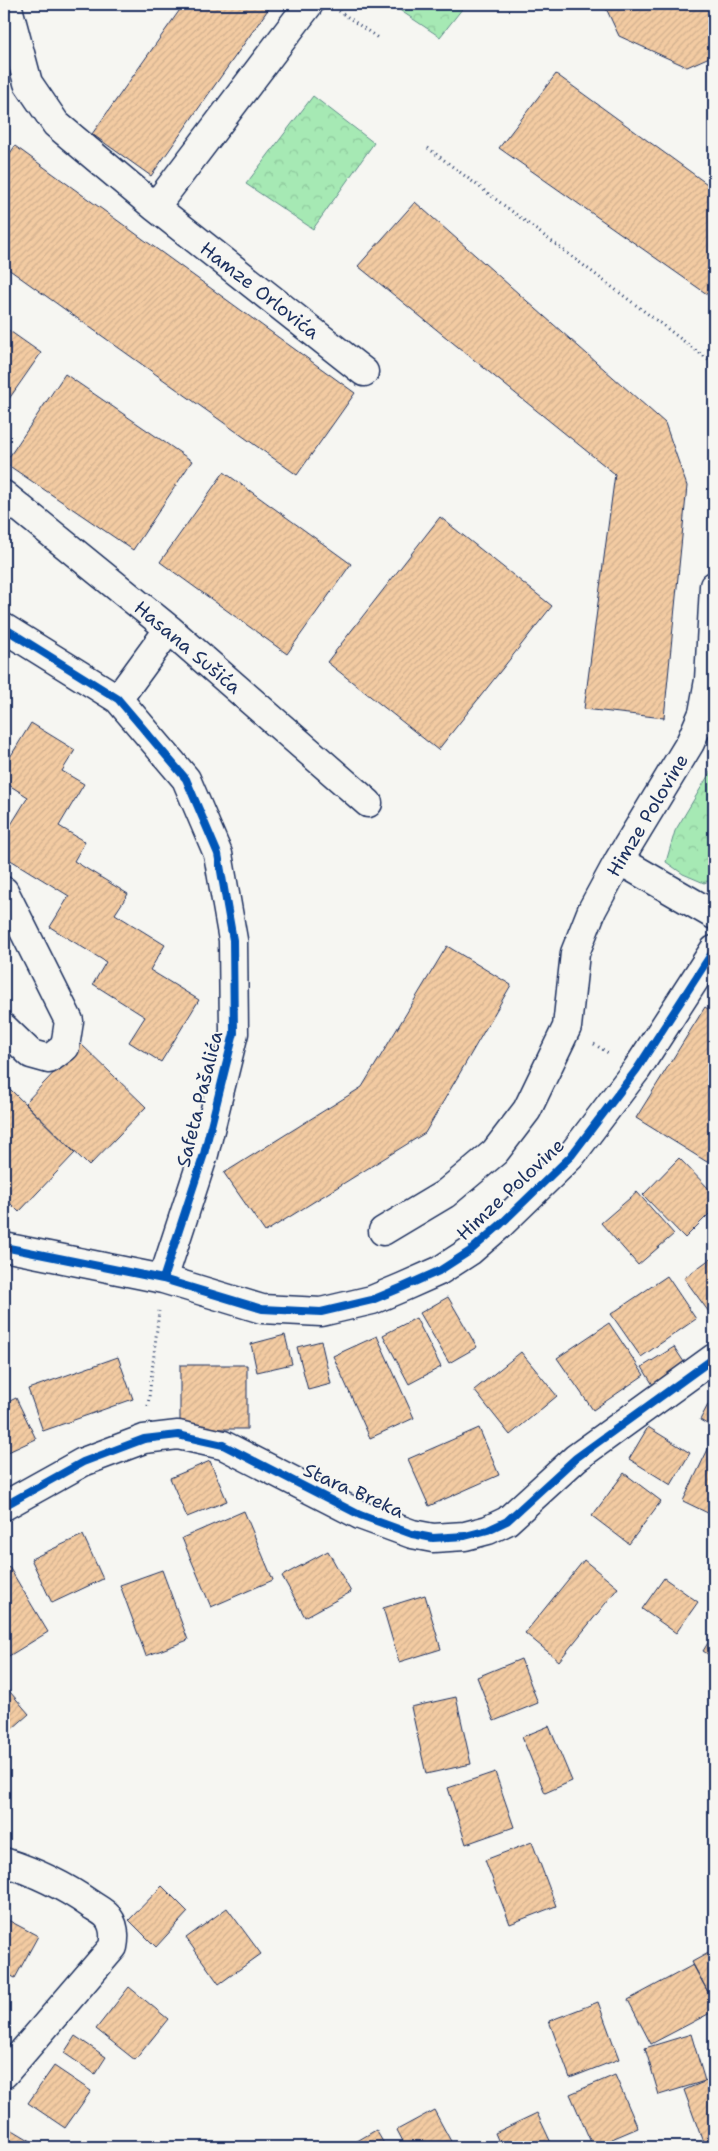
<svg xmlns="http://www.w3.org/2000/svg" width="718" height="2151" font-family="'Shantell Sans',sans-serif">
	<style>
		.park { fill: url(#park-crowns); stroke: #608c89 }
		.building { fill: url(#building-hatch); stroke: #1b2f5e }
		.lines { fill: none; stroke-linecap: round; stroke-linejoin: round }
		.minor-casing { stroke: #1b2f5e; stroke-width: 31 }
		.path { stroke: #1b2f5e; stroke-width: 3; stroke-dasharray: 1 4; stroke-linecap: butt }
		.minor { stroke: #f6f6f2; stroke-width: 28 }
		.cycleway-casing { stroke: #f6f6f2; stroke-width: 11 }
		.cycleway { stroke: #0057b8; stroke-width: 8 }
		.labels { text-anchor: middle; stroke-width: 4; stroke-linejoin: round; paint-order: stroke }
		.street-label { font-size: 19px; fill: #1b2f5e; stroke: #f6f6f2 }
	</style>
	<defs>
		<pattern id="park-crowns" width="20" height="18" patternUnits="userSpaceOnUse" patternTransform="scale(1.25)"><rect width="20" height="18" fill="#a6e9b4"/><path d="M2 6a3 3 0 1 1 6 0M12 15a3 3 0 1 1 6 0" fill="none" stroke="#8ec89d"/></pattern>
		<pattern id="building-hatch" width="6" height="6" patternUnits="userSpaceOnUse" patternTransform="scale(1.25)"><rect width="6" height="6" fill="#f3cba2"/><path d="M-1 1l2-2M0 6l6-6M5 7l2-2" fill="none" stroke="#d0af8e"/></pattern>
	</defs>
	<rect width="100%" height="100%" fill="#f6f6f2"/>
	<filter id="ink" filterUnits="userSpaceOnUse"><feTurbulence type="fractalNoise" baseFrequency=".02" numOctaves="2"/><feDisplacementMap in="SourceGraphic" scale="10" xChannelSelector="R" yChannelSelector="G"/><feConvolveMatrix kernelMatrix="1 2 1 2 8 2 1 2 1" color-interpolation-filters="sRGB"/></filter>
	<g filter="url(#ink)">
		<path class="park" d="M393,4h73l-26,33 -48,-32z
			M313,96l61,47 -61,86 -67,-45z
			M714,766v113l-10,4 -21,-9 -17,-12 9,-31z"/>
		<path class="building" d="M184,4h88l-121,172 -59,-42z
			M604,4h110v51l-27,12 -68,-31z
			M556,74l158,115v110l-215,-151z
			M15,146l340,247 -58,82 -293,-209v-104z
			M415,202l250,221 22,63 -23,232 -80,-9 31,-235 -257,-208z
			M4,327l37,26 -37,53z
			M65,374l127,87 -59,89 -128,-87z
			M224,472l127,92 -64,90 -127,-92z
			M440,517l112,89 -114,144 -111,-88z
			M31,723l44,27 -13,21 22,13 -25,42 26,16 -11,19 54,33 -13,20 50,31 -15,25 49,30 -38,62 -32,-20 16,-25 -52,-33 13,-22 -56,-35 19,-31 -65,-40v-20l24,-39 -24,-15v-15z
			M447,946l64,39 -86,148 -160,99 -41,-59 138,-86z
			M705,1007l9,6v137l-7,12 -71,-44z
			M81,1044l65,63 -57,59 -64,-63z
			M11,1090l64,63 -56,59 -15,-15v-100z
			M679,1158l35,36v15l-29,29 -42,-43z
			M637,1192l37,42 -36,31 -37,-42z
			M714,1256v63l-30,-41z
			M667,1276l29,43 -55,38 -30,-43z
			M448,1297l29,50 -28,16 -29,-50z
			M416,1318l25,49 -32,17 -26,-49z
			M609,1323l35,52 -51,35 -36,-52z
			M285,1335l7,29 -35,8 -6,-28z
			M377,1336l37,82 -44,20 -37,-82z
			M321,1341l10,43 -23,6 -11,-43z
			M674,1347l12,18 -33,20 -11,-18z
			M521,1352l36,44 -47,39 -36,-45z
			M118,1357l15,42 -90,32 -15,-42z
			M180,1365h67v64h-67z
			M714,1393v35l-14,-8z
			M16,1398l20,41 -32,15v-50z
			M648,1427l42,26 -19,32 -42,-26z
			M479,1428l20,47 -70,31 -21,-47z
			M711,1443l3,1v72l-31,-15z
			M210,1461l17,40 -40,16 -17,-39z
			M624,1473l37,28 -32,43 -37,-28z
			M244,1511l29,69 -62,27 -29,-69z
			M83,1535l20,44 -51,24 -21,-44z
			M328,1551l23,41 -46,25 -23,-41z
			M584,1560l34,28 -59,73 -34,-28z
			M9,1567l39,65 -44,27v-88z
			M162,1570l26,70 -42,16 -26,-71z
			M664,1578l34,24 -22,31 -34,-24z
			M425,1595l16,54 -42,13 -16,-54z
			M714,1633v25l-11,-7z
			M521,1659l17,44 -44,18 -17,-44z
			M4,1685l25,29 -25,22z
			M456,1697l15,67 -45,10 -15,-67z
			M549,1726l23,55 -27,12 -23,-56z
			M495,1772l19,55 -48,17 -18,-56z
			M532,1842l24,64 -46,18 -25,-64z
			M162,1886l26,26 -32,35 -27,-27z
			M227,1908l34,46 -42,30 -33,-46z
			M4,1918l34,18 -23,42 -11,-6z
			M714,1950v53l-22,-41z
			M693,1965l21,38v8l-63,33 -23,-44z
			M129,1987l39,32 -33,41 -39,-31z
			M598,2002l21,57 -49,19 -21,-57z
			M691,2034l14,47 -46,14 -14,-47z
			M75,2036l31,21 -11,17 -31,-21z
			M54,2066l37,25 -26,37 -37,-25z
			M615,2075l23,53 -45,19 -23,-53z
			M714,2078v63l-10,4 -20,-55z
			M434,2110l20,37h-48l-9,-17z
			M537,2113l16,34h-52l-6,-14z
			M6,2126l35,21h-37v-18z
			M376,2130l10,17h-39z"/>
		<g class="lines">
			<g class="minor-casing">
				<path id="minor" d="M7,4l21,79 28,41 99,83 209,165
					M155,207l154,-203
					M4,495l165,134 199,174
					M4,628l114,71 68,80 32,75 15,86 1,93 -30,121 -41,125
					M118,699l51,-70
					M619,860l95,55
					M4,891l65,130 -4,26 -16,12 -18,-5 -27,-26
					M383,1231l62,-37 50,-42 32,-42 40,-83 8,-74 17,-43 27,-50 71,-117 13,-30 6,-33 5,-94
					M4,1247l159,32 99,30 59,3 51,-12 31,-13 36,-16 31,-20 31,-27 70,-68 66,-87 77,-119
					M4,1506l79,-44 61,-23 34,-4 45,10 137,70 52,19 21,4 32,-2 23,-6 19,-9 69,-63 138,-100
					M4,1862c31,10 59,23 86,42 6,4 14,8 18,13 7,9 7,20 5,30l-109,127"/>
			</g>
			<path class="path" d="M339,11l39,27
				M428,148l286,216
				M594,1044l16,10
				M148,1406l11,-95"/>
			<use href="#minor" class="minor"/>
			<g class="cycleway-casing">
				<path id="cycleway" d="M4,628l114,71 68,80 32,75 15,86 1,93 -30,121 -41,125
					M4,1247l159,32 99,30 59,3 51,-12 31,-13 36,-16 31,-20 31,-27 70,-68 66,-87 77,-119
					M4,1506l79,-44 61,-23 34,-4 45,10 137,70 52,19 21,4 32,-2 23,-6 19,-9 69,-63 138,-100"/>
			</g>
			<use href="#cycleway" class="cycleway"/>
		</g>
	</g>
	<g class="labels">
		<g class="street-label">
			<text transform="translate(260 290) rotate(38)" y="7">Hamze Orlovića</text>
			<text transform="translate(188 647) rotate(40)" y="7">Hasana Sušića</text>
			<text transform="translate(647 815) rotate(-59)" y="7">Himze Polovine</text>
			<text transform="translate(199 1099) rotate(-76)" y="7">Safeta Pašalića</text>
			<text transform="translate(510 1189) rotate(-43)" y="7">Himze Polovine</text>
			<text transform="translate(354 1490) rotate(24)" y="7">Stara Breka</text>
		</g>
	</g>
	<rect width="718" height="2151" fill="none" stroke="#f6f6f2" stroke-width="20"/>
	<rect x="10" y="10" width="698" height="2131" fill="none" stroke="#1b2f5e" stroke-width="2" filter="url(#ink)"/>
</svg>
